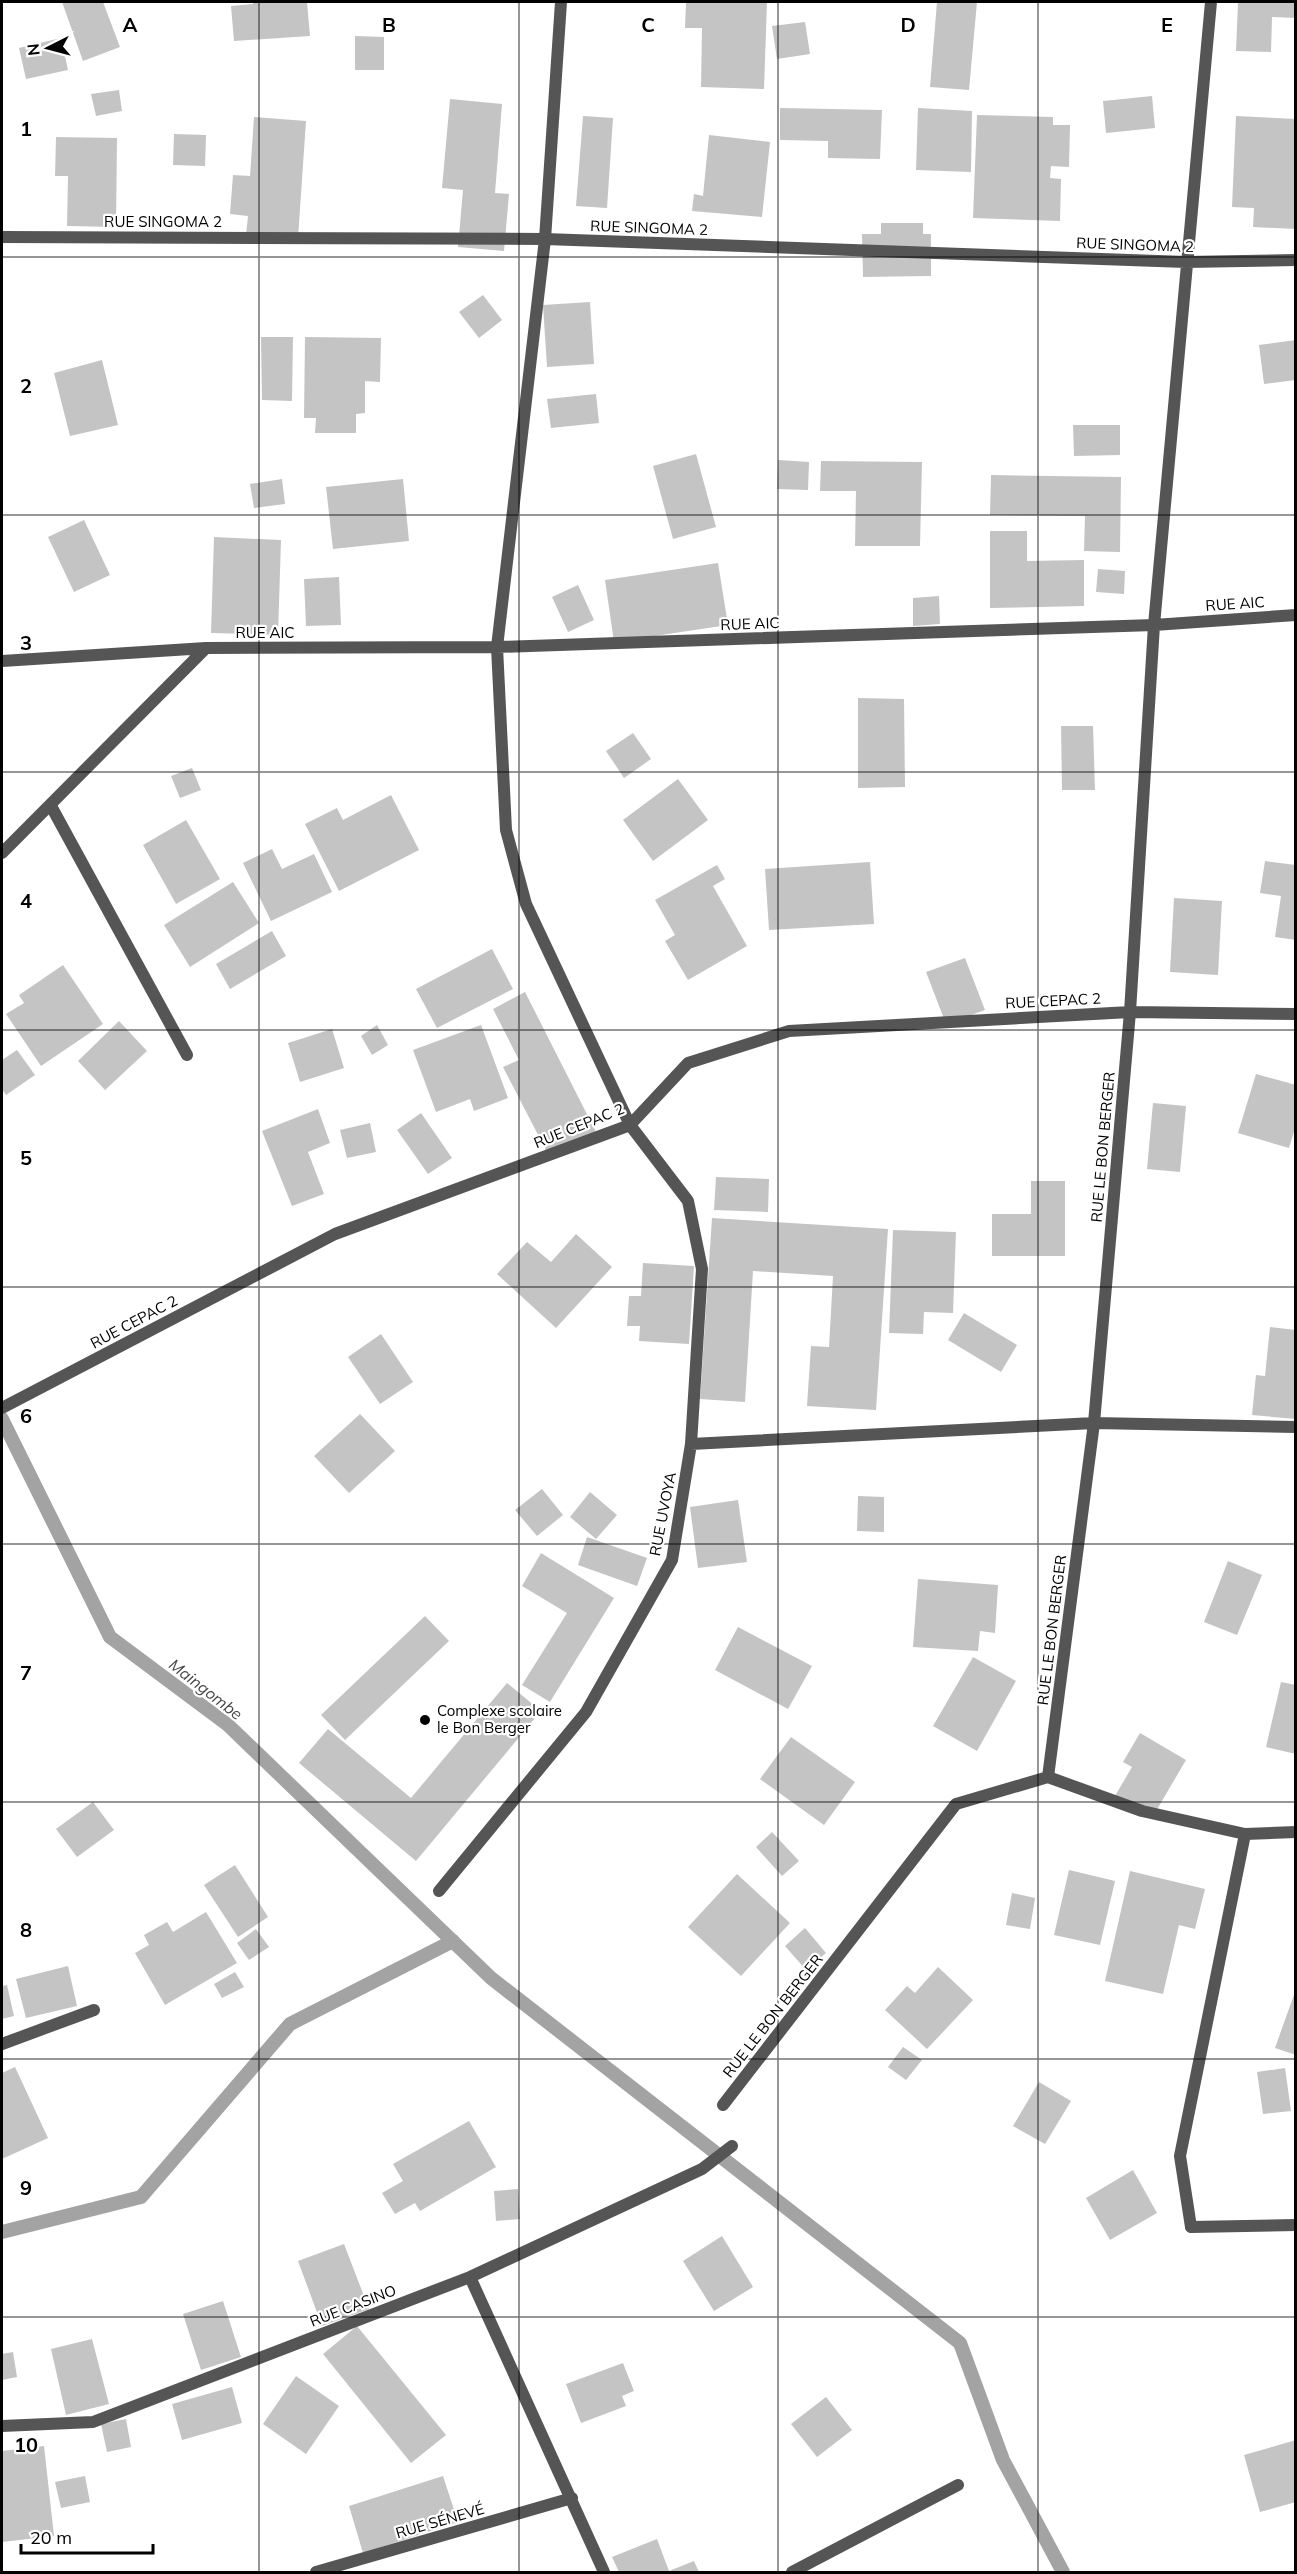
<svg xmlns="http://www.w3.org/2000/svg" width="1297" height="2574" font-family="Mulish,sans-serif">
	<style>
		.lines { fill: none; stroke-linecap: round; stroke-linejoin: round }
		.stream { stroke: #a3a3a3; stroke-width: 14 }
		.building { fill: #c4c4c4 }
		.service { stroke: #555; stroke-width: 12 }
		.minor { stroke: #555; stroke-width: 12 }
		.grid { fill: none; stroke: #000; stroke-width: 1.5; stroke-opacity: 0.55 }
		.poi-dot { fill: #000; stroke: #fff; stroke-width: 2 }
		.labels { text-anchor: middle; stroke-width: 4.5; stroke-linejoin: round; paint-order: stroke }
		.street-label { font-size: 15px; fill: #000; stroke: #fff }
		.poi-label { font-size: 15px; fill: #000; stroke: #fff; text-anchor: start }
		.water-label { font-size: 16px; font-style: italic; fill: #444; stroke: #fff }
		.grid-label { font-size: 20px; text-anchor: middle; font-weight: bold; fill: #000; stroke: #fff; stroke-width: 4.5; stroke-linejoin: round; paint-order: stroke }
	</style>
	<rect width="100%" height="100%" fill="#fff"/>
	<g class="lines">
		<path class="stream" d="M2,1419l108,218 118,88 263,253 469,365 43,117 60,112
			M2,2232l139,-35 149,-173 163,-83"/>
	</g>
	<path class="building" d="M62,2h41l17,45 -37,14z
		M253,2h54l3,34 -76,5 -3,-35 22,-2z
		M686,2h81l-3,87 -63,-2 1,-59h-17z
		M937,2h40l-8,88 -39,-3z
		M1238,2h58v16l-24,-1 -1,35 -35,-1z
		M805,22l5,32 -33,5 -5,-33z
		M355,36l29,1v33h-29z
		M61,38l7,32 -42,9 -7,-31z
		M119,90l3,21 -26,5 -5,-22z
		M1152,96l3,32 -49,5 -3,-32z
		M450,99l52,5 -7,89 14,1 -5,57 -46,-4 5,-57 -21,-2z
		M780,108l102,2 -2,49 -52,-1v-17l-48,-1z
		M918,108l54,3 -1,61 -55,-2z
		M977,115l76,2v8h17l-1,42 -18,-1 -1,12 11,1 -1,42 -87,-3z
		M583,116l30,2 -6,90 -31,-2z
		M1236,116l60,3v110l-43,-2 1,-19 -22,-1z
		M254,117l52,4 -8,117 -52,-3 2,-19 -18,-2 3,-39 17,1z
		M174,134l32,1 -1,31 -32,-1z
		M709,135l61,7 -8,75 -70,-6 2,-17 9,2z
		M56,137l61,1 -1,89 -49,-1 1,-50h-13z
		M881,223h42v11h8v42l-68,1 -1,-43h19z
		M483,295l19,25 -23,18 -20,-26z
		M590,302l4,62 -47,3 -4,-62z
		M261,337h32l-1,64 -30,-1z
		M305,337l76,1 -1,44 -15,-1v32l-9,1v19h-41l1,-15h-12z
		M1296,340v40l-32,4 -5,-39z
		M102,360l16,65 -48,11 -16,-63z
		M596,394l3,29 -48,5 -4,-29z
		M1073,425h47v30l-46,1z
		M696,454l20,73 -43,12 -20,-73z
		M778,460l31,2 -1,28 -31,-1z
		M821,461l101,1 -2,84h-65l1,-55h-36z
		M991,475l130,2 -1,75 -36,-1 1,-35 -95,-1z
		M282,479l3,25 -31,4 -4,-24z
		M403,479l6,62 -76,8 -7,-62z
		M84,520l26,55 -36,17 -26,-55z
		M990,531h37v30l57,-1v46l-94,2z
		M214,537l67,3 -3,95 -67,-2z
		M718,563l10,62 -114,17 -9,-62z
		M1098,569l27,2 -1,23 -28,-2z
		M339,577l2,48 -35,1 -2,-47z
		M578,585l16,35 -26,12 -16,-35z
		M939,596l1,28 -27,2v-28z
		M858,698l46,1 1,88 -47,1z
		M1061,726h32l2,64h-33z
		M633,733l18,26 -27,19 -18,-27z
		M192,768l9,22 -21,8 -9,-22z
		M678,779l30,41 -55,41 -30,-41z
		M391,795l28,55 -80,41 -34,-67 32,-16 6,12z
		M186,820l34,59 -44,25 -33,-59z
		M272,849l10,20 32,-15 18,38 -61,29 -28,-58z
		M1265,861l31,4v75l-21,-3 6,-41 -21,-3z
		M870,862l4,62 -105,6 -4,-61z
		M717,865l8,14 -12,7 34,60 -59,34 -23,-39 10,-6 -20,-35z
		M233,882l26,41 -69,44 -26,-42z
		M1174,898l48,3 -4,74 -48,-3z
		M272,931l14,25 -56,33 -14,-25z
		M492,949l21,40 -76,39 -21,-39z
		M965,958l20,52 -39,14 -20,-52z
		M63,965l40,59 -62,42 -35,-52 18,-11 -5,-8z
		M525,992l72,142 -47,24 -47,-91 16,-7 -26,-51z
		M119,1021l28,30 -42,39 -27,-29z
		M377,1025l11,20 -16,10 -11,-19z
		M481,1025l27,73 -34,13 -4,-12 -34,13 -23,-62z
		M332,1029l12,39 -44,14 -12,-39z
		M17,1050l18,25 -29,20 -4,-6v-29z
		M1256,1074l40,11v40l-7,23 -51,-15z
		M1153,1103l33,3 -6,66 -33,-3z
		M318,1109l12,34 -22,9 16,42 -32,12 -30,-75z
		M421,1113l31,45 -24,16 -31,-44z
		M370,1123l6,29 -29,6 -7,-28z
		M716,1177l53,2 -1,33 -54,-2z
		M1031,1181h34v75h-73v-42h39z
		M712,1218l176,11 -12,181 -69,-4 4,-60 18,1 4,-71 -80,-5 -8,131 -45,-3z
		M893,1230l63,2 -3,81 -29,-1 -1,22 -34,-1z
		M576,1234l36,33 -56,61 -59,-54 30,-32 24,20z
		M643,1263l51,3 -5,78 -50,-3 1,-15h-13l2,-30h12z
		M964,1313l53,32 -16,27 -53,-32z
		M1270,1327l26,3v89l-44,-4 4,-40 9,1z
		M381,1334l32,48 -33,22 -32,-47z
		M360,1414l35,37 -46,42 -35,-37z
		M542,1489l21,26 -26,21 -22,-26z
		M590,1492l27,23 -21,24 -26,-22z
		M858,1496l26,1v35l-27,-1z
		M738,1500l9,62 -49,6 -8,-61z
		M587,1537l60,21 -10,28 -59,-21z
		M541,1553l73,45 -64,104 -28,-17 45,-72 -45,-27z
		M1228,1561l34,14 -25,60 -33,-13z
		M918,1579l80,6 -3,48 -15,-2 -2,20 -65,-4z
		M425,1616l24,25 -104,99 -24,-25z
		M738,1627l74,39 -24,43 -73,-39z
		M973,1657l43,24 -39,70 -44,-25z
		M1281,1682l15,3v69l-30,-7z
		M507,1683l34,28 -125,150 -117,-98 29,-34 83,69z
		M1140,1733l46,27 -34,58 -37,-22 17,-29 -9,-5z
		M791,1737l64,45 -31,43 -64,-46z
		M93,1802l21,28 -37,27 -21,-28z
		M772,1832l27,29 -17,15 -26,-29z
		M235,1865l33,52 -30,20 -34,-52z
		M1069,1870l46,11 -15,64 -46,-10z
		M1130,1871l75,18 -10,40 -16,-4 -16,69 -58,-13z
		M737,1874l53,49 -49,53 -53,-49z
		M1012,1893l23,5 -5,31 -24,-4z
		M206,1912l31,51 -72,42 -30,-52 14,-8 -5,-10 23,-13 6,10z
		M805,1928l21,25 -20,17 -21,-24z
		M256,1929l13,18 -20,13 -12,-17z
		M68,1966l9,40 -51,12 -10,-39z
		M938,1967l35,33 -46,49 -42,-39 22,-24 8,7z
		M235,1972l9,15 -22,11 -8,-14z
		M7,1985l7,31 -12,3v-33z
		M1296,1989v66l-21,-7z
		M903,2047l19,13 -16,20 -18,-13z
		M15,2067l33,71 -46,21v-86z
		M1285,2068l6,43 -28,3 -6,-42z
		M1039,2082l32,19 -26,43 -32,-18z
		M469,2121l27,46 -76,44 -5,-8 -20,11 -13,-21 21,-12 -10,-17z
		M1133,2170l24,43 -47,27 -24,-42z
		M518,2189l2,30 -24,2 -2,-30z
		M722,2236l31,51 -39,24 -31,-50z
		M344,2244l25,65 -47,17 -24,-65z
		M223,2301l18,56 -40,13 -18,-56z
		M357,2326l89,109 -35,28 -88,-109z
		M92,2339l17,65 -43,11 -15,-66z
		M13,2352l4,25 -15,3v-26z
		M623,2363l11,28 -12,5 4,10 -45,17 -15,-39z
		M296,2376l43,30 -33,48 -43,-30z
		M232,2387l10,36 -60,17 -10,-36z
		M826,2397l26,33 -35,27 -26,-33z
		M126,2419l5,28 -24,5 -6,-28z
		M1296,2440v62l-36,10 -16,-57z
		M44,2446l10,90 -52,6v-91z
		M85,2476l5,26 -29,6 -6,-26z
		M443,2476l15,46 -95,31 -14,-47z
		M657,2539l12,32 25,-10 5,11h-80l-7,-15z"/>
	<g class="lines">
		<path class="service" d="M51,806l136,249
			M1191,2227l-11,-71 65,-322"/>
		<path class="minor" d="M2,237l543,2 641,23 110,-2
			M2,661l204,-13 291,-1 657,-22 142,-10
			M2,853l204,-205
			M2,1408l333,-174 295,-109 58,-62 101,-32 341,-19 166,2
			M691,1444l403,-21 202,4
			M1048,1777l46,-354 36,-411 24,-387 57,-623
			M1048,1777l94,34 103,23 51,-2
			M439,1891l147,-179 86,-152 19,-116 11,-175 -14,-68 -58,-76 -104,-221 -20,-74 -9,-183 48,-408 16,-237
			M2,2044l92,-34
			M723,2105l233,-301 92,-27
			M1191,2227l105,-2
			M470,2277l134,295
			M2,2426l91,-4 377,-145 232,-108 30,-23
			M316,2572l256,-74
			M792,2572l166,-87"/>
	</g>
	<path class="grid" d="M259,2v2570M519,2v2570M778,2v2570M1038,2v2570M2,257h1294M2,515h1294M2,772h1294M2,1030h1294M2,1287h1294M2,1544h1294M2,1802h1294M2,2059h1294M2,2317h1294"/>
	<circle class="poi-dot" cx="425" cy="1720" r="6"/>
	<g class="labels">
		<g class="street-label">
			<text x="163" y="227">RUE SINGOMA 2</text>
			<text transform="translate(649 228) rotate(2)" y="5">RUE SINGOMA 2</text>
			<text transform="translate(1135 245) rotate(2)" y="5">RUE SINGOMA 2</text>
			<text transform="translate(1235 604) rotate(-4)" y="5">RUE AIC</text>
			<text transform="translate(750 624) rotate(-2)" y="5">RUE AIC</text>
			<text x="265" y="638">RUE AIC</text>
			<text transform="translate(1053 1001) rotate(-3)" y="5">RUE CEPAC 2</text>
			<text transform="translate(579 1126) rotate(-22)" y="5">RUE CEPAC 2</text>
			<text transform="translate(1103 1147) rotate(-85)" y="5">RUE LE BON BERGER</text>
			<text transform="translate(134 1322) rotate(-28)" y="5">RUE CEPAC 2</text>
			<text transform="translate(663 1514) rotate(-79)" y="5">RUE UVOYA</text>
			<text transform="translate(1052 1630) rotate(-83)" y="5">RUE LE BON BERGER</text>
			<text transform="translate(773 2016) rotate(-52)" y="5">RUE LE BON BERGER</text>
			<text transform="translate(353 2306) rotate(-21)" y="5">RUE CASINO</text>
			<text transform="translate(440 2521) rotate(-16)" y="5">RUE SÉNEVÉ</text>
		</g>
		<g class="poi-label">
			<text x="437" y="1716">Complexe scolaire<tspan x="437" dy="17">le Bon Berger</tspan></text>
		</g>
		<g class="water-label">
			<text transform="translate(206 1689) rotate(38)" y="6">Maingombe</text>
		</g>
	</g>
	<g class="grid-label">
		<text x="130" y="32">A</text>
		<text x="389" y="32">B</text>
		<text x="648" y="32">C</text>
		<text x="908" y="32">D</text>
		<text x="1167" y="32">E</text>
		<text x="26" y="136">1</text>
		<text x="26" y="393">2</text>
		<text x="26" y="650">3</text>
		<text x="26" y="908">4</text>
		<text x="26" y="1165">5</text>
		<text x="26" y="1423">6</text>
		<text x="26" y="1680">7</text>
		<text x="26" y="1937">8</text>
		<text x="26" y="2195">9</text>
		<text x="26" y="2452">10</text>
	</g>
	<rect width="1297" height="2574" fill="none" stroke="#000000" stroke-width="6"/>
	<g transform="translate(48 48) rotate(264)" stroke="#ffffff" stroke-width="4.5" paint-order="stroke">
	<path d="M0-4.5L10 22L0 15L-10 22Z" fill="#000000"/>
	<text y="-9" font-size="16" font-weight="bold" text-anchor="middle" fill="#000000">N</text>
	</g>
	<path d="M21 2544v9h132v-9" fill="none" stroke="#000000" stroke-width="3"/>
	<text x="30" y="2544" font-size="18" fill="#000000" stroke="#ffffff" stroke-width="4.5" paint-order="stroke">20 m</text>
</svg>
